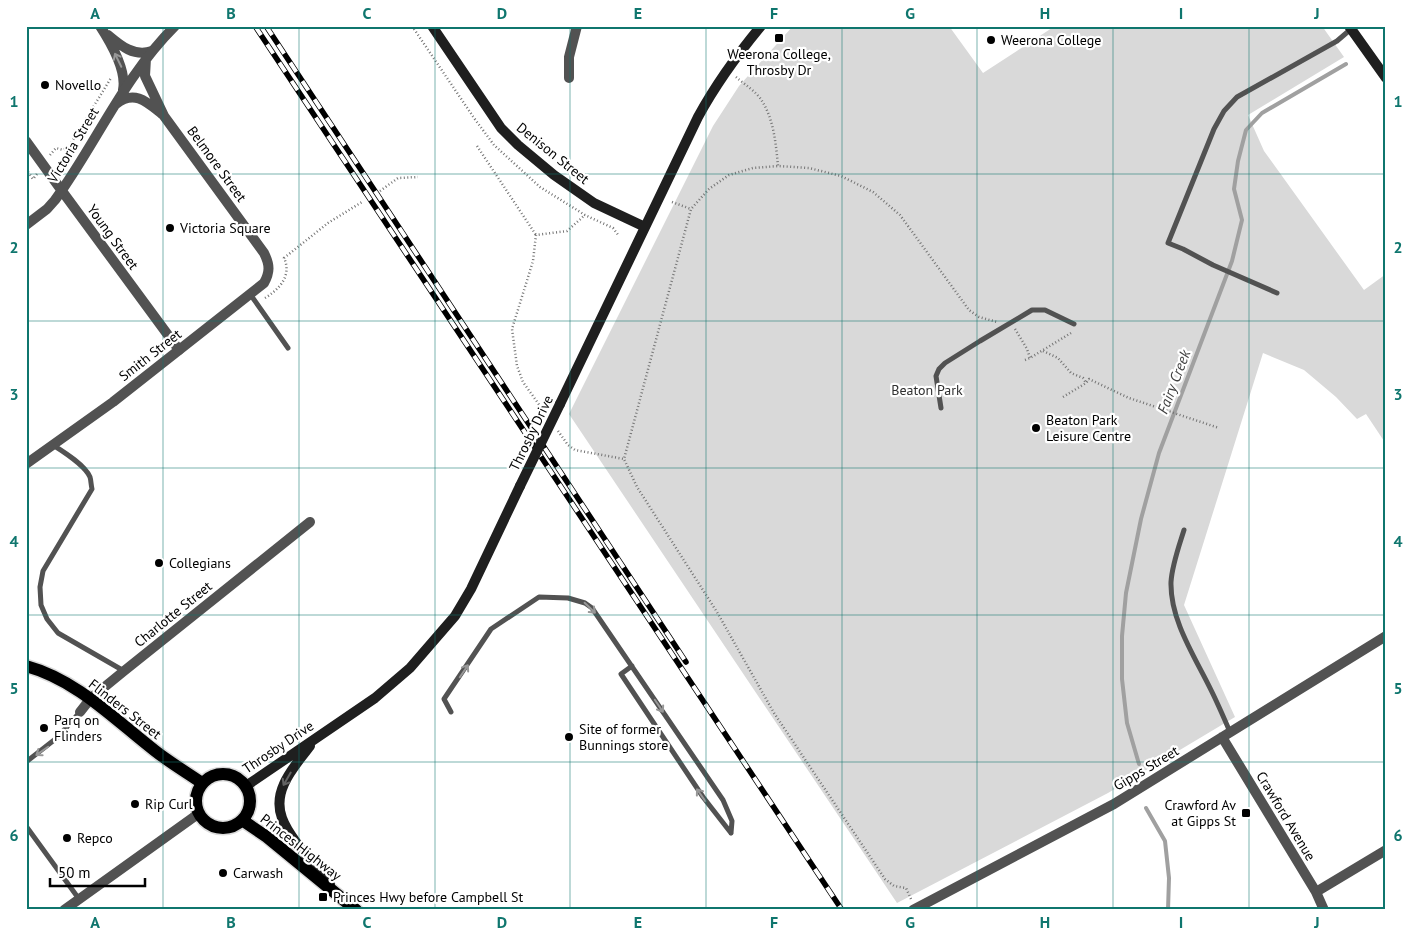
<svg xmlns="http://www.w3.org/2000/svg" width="1412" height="936" font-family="'PT Sans',sans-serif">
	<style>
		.green { fill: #d9d9d9 }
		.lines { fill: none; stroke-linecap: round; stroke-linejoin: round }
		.stream { stroke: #a0a0a0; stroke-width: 4 }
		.primary-casing { stroke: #dbdbdb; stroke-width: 15 }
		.path { stroke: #747474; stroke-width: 2.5; stroke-dasharray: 1 2.5; stroke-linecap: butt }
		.service { stroke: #525252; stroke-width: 5 }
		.minor { stroke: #525252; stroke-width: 10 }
		.tertiary { stroke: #525252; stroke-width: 10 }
		.secondary { stroke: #1f1f1f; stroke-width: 10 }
		.primary { stroke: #000; stroke-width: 12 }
		.rail-casing { stroke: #000; stroke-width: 5.5 }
		.rail { stroke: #fff; stroke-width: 4; stroke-dasharray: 11; stroke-linecap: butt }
		.secondary-bridge { stroke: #1f1f1f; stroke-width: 10 }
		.oneway { stroke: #979797 }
		.oneway2 { stroke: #626262 }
		.grid { fill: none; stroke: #0f766e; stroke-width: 1; stroke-opacity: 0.55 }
		.poi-dot { fill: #000; stroke: #fff; stroke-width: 2 }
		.labels { text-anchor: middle; stroke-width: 4.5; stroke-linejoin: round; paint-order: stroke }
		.poi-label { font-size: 14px; fill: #000; stroke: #fff; text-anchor: start }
		.street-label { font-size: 14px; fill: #000; stroke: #fff }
		.park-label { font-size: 14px; fill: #303030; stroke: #fff }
		.water-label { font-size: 15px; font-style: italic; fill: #414141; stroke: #fff }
		.neatline { fill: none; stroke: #0f766e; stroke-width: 2 }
		.grid-label { font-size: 16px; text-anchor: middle; font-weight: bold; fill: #0f766e }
	</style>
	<rect width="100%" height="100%" fill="#fff"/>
	<path class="green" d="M793,26h156l34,47 72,-47h267l22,31 -96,58 16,36 100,139 22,-16v170l-20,-30 -9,5 -21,-22 -32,-27 -41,-17 -79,252 51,112 -127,76 -211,110 -328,-489 144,-288 26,-40z"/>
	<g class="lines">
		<path class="stream" d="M1139,764l-12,-41 -5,-44v-43l4,-43 15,-74 18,-66 73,-192 10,-41 -8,-31 4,-28 8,-31 16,-17 84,-49
			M1146,808l19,33 4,37 -1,32"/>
		<g class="primary-casing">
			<path id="primary" d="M26,666c51,14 88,53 128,84 15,12 32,22 48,33
				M196 801a27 27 0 1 1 54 0a27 27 0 1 1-54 0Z
				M242,820l25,17 89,73"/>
		</g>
		<path class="path" d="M412,26l62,92 20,27 46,42 45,28 28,13 6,8
			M736,77c8,7 21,15 26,24 12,19 14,44 16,65
			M477,146l59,89
			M50,155l6,-7 7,2 7,-5 41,-67
			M26,169l7,10 4,-5
			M380,191l18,-13 20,-1
			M672,202l19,7
			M265,298c15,-9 27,-23 19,-40l44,-35 34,-21
			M1015,329l12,20 3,9
			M1043,351l15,7 13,15 12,5 3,5
			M1025,360l5,-2 41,-25
			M1063,397l23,-14 3,-4 40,19 90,30
			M545,413l-22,-31 -6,-16 -5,-37 21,-68 3,-26 31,-4 18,-16
			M558,431l10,14 7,5 49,9
			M911,899l-5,-11 -12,-2 -9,-7 -111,-166 -57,-101 -80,-125 -13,-28 67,-250 18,-20 20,-14 24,-7 25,-2 31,2 32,8 32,16 27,23 69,95 10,7 18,5"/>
		<path class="service" d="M1277,293l-64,-28 -30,-16 -15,-6 46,-114 10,-18 13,-14 100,-56 14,-12
			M250,294l38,54
			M941,408l-5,-32 3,-7 6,-6 35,-22 52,-31h13l29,14
			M53,445c11,7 32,20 37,32 1,3 1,8 2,12l-49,82 -3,16 1,18 6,14 11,14 66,38
			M1184,530c-5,16 -12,35 -13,52 -1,38 24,75 40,108 7,14 13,28 19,42
			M632,666l-11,8 82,123 28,36
			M451,712l-7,-13 47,-70 48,-32 29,1 17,5 7,5 131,192 9,21 -1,12
			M26,762l32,-25 22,-25
			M26,826l53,73"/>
		<path class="minor" d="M100,26c11,17 27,44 23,64
			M108,35c13,11 26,22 44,16
			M569,78v-21l8,-31
			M62,191l117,159
			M80,712l11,-14 33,-27 186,-149
			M1222,737l94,155 8,18
			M1316,892l70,-42
			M913,910l201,-106 272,-168"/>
		<path class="tertiary" d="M116,104c18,-14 30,-3 46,10
			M26,141l36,50
			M26,225l21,-16 8,-9c42,-58 68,-122 120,-174
			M26,464l87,-62 151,-119c6,-11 6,-18 0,-30l-100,-137 -19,-40 1,-18
			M64,910l134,-96"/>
		<path class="secondary" d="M432,26l69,102 17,17 36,30 40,28 51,24
			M1349,26l37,52
			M560,404l138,-287c18,-33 39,-62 63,-91
			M310,746c-9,12 -20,24 -26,38 -5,11 -6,23 -2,34 7,20 34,48 48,66
			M246,786l129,-88 35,-30 45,-52 16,-27 49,-103"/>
		<use href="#primary" class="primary"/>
		<g class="rail-casing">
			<path id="rail" d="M255,26l587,884
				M266,26l420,636"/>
		</g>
		<use href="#rail" class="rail"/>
		<path class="secondary-bridge" d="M520,486l40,-82"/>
	</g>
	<defs><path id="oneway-shaft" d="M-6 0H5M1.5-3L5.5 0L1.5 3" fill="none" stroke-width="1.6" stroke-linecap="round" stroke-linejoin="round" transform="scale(1.25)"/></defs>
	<g class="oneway">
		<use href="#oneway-shaft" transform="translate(118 60) rotate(-116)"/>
		<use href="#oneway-shaft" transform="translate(590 608) rotate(44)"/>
		<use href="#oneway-shaft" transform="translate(464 671) rotate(-56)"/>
		<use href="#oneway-shaft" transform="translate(659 706) rotate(56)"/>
		<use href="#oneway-shaft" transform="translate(42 751) rotate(145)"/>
		<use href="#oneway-shaft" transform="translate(701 795) rotate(-125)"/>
	</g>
	<use class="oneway2" href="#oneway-shaft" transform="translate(287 779) rotate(120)"/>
	<path class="grid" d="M163,26v884M299,26v884M435,26v884M570,26v884M706,26v884M842,26v884M977,26v884M1113,26v884M1249,26v884M26,174h1360M26,321h1360M26,468h1360M26,615h1360M26,762h1360"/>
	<g class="poi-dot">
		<rect x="774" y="33" width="10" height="10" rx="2.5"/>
		<circle cx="991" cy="40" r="5"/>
		<circle cx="45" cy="85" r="5"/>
		<circle cx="170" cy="228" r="5"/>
		<circle cx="1036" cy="428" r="5"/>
		<circle cx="159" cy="563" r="5"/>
		<circle cx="44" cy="728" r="5"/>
		<circle cx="569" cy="737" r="5"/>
		<circle cx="135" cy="804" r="5"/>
		<rect x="1241" y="808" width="10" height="10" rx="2.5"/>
		<circle cx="67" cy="838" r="5"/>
		<circle cx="223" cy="873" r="5"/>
		<rect x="318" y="892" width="10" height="10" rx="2.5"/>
	</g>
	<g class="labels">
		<g class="poi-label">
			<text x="1001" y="45">Weerona College</text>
			<text x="779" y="59" text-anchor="middle">Weerona College,<tspan x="779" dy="16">Throsby Dr</tspan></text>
			<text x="55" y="90">Novello</text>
			<text x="180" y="233">Victoria Square</text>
			<text x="1046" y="425">Beaton Park<tspan x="1046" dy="16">Leisure Centre</tspan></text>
			<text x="169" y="568">Collegians</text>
			<text x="54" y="725">Parq on<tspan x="54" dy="16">Flinders</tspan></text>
			<text x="579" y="734">Site of former<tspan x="579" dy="16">Bunnings store</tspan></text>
			<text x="145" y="809">Rip Curl</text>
			<text x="1236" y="810" text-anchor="end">Crawford Av<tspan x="1236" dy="16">at Gipps St</tspan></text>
			<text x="77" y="843">Repco</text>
			<text x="233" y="878">Carwash</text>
			<text x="333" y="902">Princes Hwy before Campbell St</text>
		</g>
		<g class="street-label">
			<text transform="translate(73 145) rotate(-59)" y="5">Victoria Street</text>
			<text transform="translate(553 153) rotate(39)" y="5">Denison Street</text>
			<text transform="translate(217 164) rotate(54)" y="5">Belmore Street</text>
			<text transform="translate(113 237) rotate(54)" y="5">Young Street</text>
			<text transform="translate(150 355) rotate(-38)" y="5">Smith Street</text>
			<text transform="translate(531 433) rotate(-64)" y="5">Throsby Drive</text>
			<text transform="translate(173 614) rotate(-39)" y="5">Charlotte Street</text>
			<text transform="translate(125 709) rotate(38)" y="5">Flinders Street</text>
			<text transform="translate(278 747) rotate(-34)" y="5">Throsby Drive</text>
			<text transform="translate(1146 768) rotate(-31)" y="5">Gipps Street</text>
			<text transform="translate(1286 816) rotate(59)" y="5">Crawford Avenue</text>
			<text transform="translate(301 847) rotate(38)" y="5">Princes Highway</text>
		</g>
		<g class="park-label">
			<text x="927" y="395">Beaton Park</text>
		</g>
		<g class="water-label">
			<text transform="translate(1174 382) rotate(-69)" y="5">Fairy Creek</text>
		</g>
	</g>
	<rect width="1412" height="936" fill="none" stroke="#ffffff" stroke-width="55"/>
	<path d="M50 878v8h95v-8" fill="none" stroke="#000000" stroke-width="2.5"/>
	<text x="58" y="878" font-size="15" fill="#000000" stroke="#ffffff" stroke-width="4" paint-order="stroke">50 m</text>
	<rect x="28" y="28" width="1356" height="880" class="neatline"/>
	<g class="grid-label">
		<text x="95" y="19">A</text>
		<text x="231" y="19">B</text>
		<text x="367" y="19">C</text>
		<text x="502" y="19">D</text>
		<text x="638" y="19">E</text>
		<text x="774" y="19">F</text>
		<text x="910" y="19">G</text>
		<text x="1045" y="19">H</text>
		<text x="1181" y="19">I</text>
		<text x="1317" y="19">J</text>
		<text x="14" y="107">1</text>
		<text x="1398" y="107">1</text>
		<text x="14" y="253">2</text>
		<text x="1398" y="253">2</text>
		<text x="14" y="400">3</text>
		<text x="1398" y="400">3</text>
		<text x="14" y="547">4</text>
		<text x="1398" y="547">4</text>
		<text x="14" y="694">5</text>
		<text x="1398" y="694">5</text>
		<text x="14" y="841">6</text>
		<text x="1398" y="841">6</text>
		<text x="95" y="928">A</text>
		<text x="231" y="928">B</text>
		<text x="367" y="928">C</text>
		<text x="502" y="928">D</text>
		<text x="638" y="928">E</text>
		<text x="774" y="928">F</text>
		<text x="910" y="928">G</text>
		<text x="1045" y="928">H</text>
		<text x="1181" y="928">I</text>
		<text x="1317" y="928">J</text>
	</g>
</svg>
